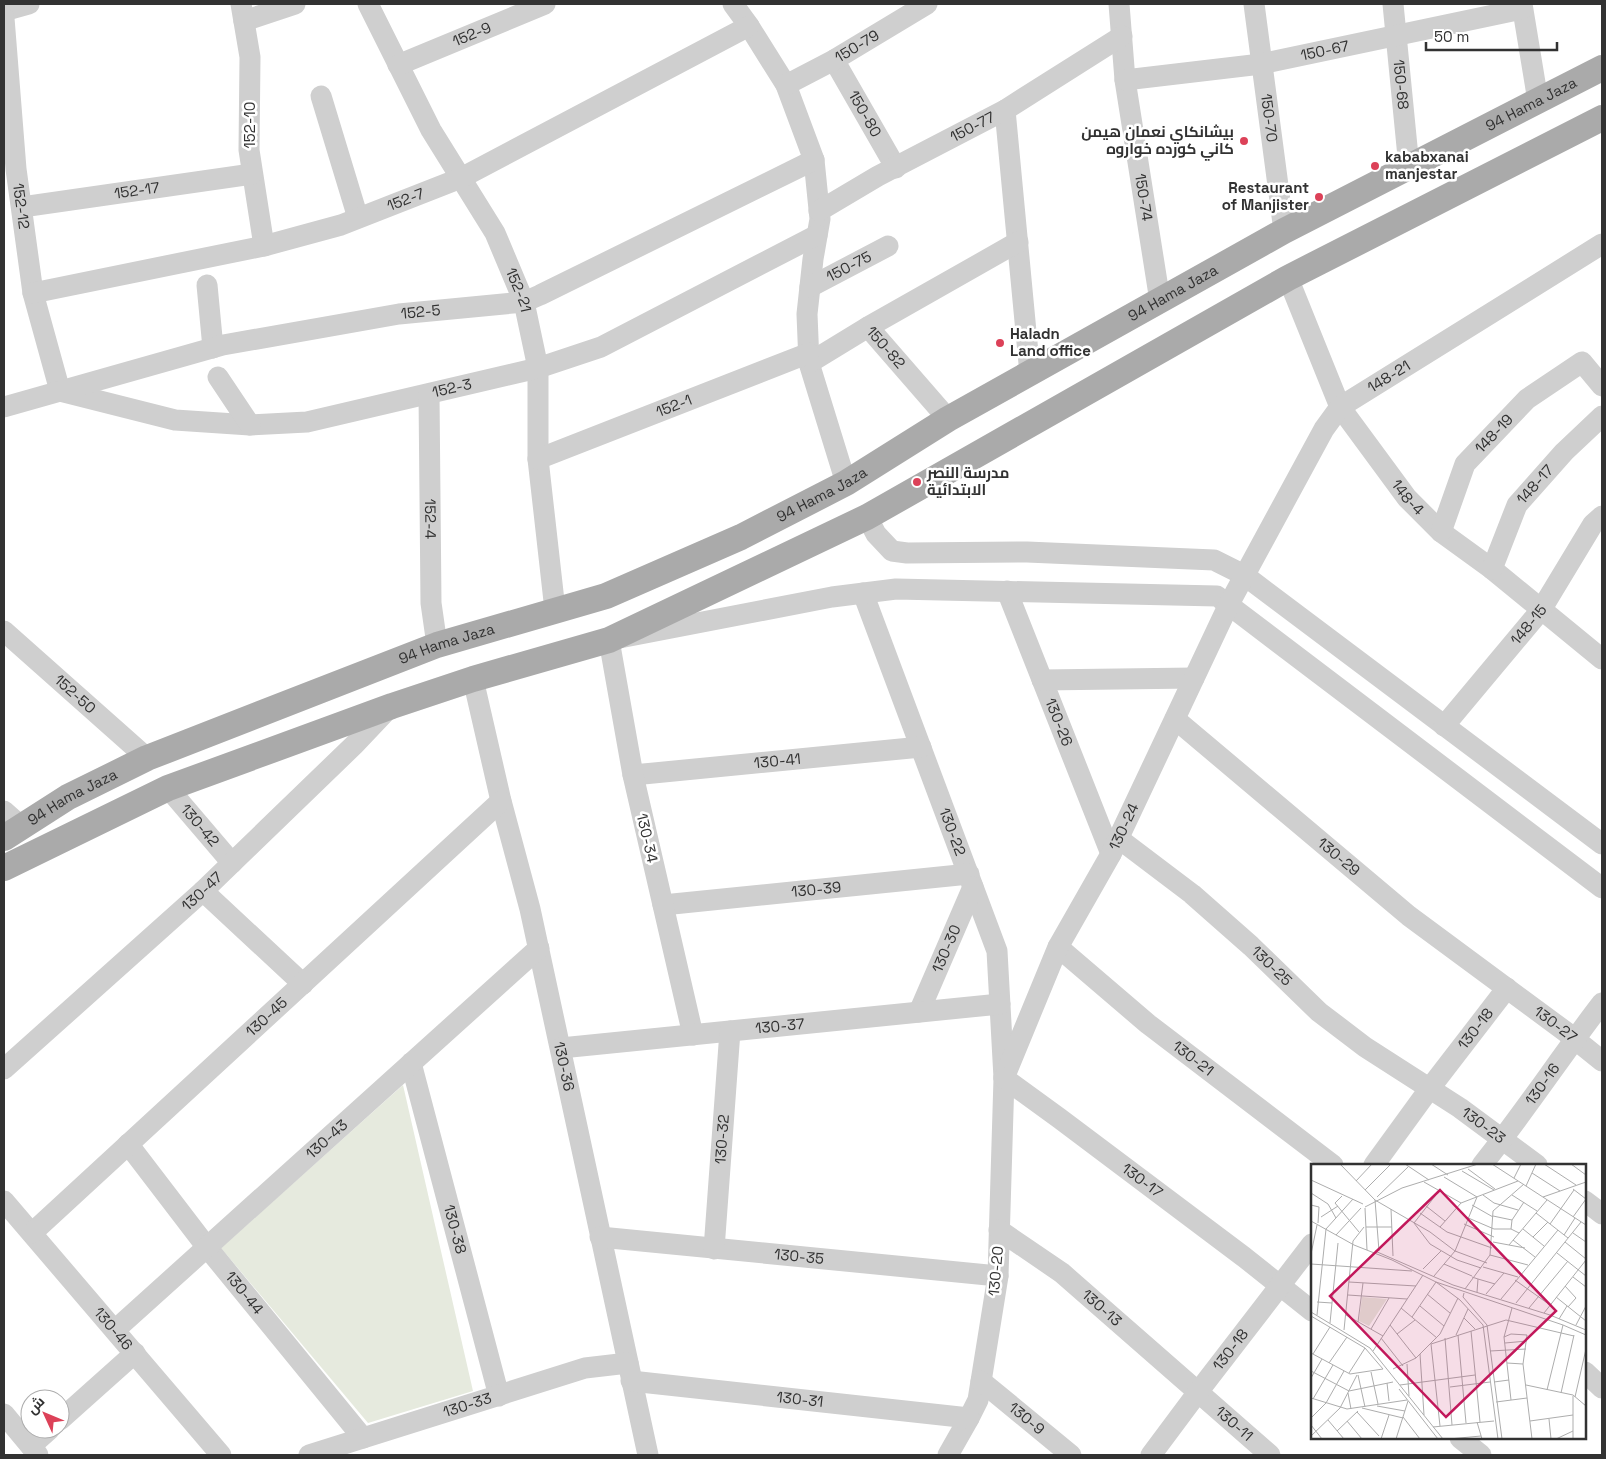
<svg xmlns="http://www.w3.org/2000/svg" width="1606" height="1459" font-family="'Space Grotesk',Cairo,sans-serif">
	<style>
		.green { fill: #e6eade }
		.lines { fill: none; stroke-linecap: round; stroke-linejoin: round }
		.minor { stroke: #cfcfcf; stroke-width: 21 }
		.major { stroke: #aaa; stroke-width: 26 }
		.poi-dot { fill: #dc4158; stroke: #fff; stroke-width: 2 }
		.labels { text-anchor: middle; stroke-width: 5; stroke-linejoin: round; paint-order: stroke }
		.street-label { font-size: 15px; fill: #323232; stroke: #fff }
		.poi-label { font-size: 15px; font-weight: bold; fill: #323232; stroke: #fff; text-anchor: start }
		.inset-road { fill: none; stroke: #adadad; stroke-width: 1 }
		.view { fill: #c2185b; fill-opacity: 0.15; stroke: #c2185b; stroke-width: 2.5 }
		.inset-edge { fill: none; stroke: #323232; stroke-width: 2.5 }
	</style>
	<rect width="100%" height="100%" fill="#fff"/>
	<path class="green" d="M403,1085l70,306 -105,32 -147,-175z"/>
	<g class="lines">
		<g class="minor">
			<path d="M241,4l9,53 -1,93 15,96"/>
			<path id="s1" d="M368,4l63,126 64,103 29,69 14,66v91l17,151"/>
			<path d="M733,4l16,22 37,59 28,75 6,59 -7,40 -6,55 2,49 37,120"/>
			<path id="s2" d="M1119,4l6,76 35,221"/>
			<path id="s3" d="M1254,4l30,227"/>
			<path id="s4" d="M1393,4l16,163"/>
			<path d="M1522,4l16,97"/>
			<path d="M4,11l25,-7"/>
			<path id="s5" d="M4,18l12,151 17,124 27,98 115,29 75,5 57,-3 231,-54 63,-21 216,-112"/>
			<path d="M244,21l51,-17"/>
			<path id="s6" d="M834,60l62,108"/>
			<path id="s7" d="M398,65l147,-61"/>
			<path id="s8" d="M1125,80l136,-16 261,-55"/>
			<path id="s9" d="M786,85l48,-25 93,-56"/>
			<path d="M321,96l37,122"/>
			<path d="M1005,110l25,264"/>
			<path id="s10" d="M22,207l230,-33"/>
			<path id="s11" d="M819,211l59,-35 127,-66 117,-74"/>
			<path id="s12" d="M1288,278l52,129 67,91 34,34 51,37 110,90"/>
			<path d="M207,285l6,63"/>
			<path id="s13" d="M810,287l78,-41"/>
			<path id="s14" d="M33,293l231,-47 77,-21 120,-47 288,-152"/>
			<path d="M868,327l150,-85"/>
			<path id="s15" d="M809,363l59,-36 80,92"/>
			<path d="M218,377l32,48"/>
			<path id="s16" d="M429,394l2,209 6,42"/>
			<path id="s17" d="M4,407l219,-62 176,-31 125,-12 16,-7 274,-135"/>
			<path id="s18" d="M538,459l271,-106"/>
			<path d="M867,517l9,17 16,17 15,2 120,-1 187,8 30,15 358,269"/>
			<path id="s19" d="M1441,532l24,-68 62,-65 55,-37 20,24"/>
			<path id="s20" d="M1492,569l25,-64 47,-53 38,-36"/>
			<path id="s21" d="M1007,591l104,263"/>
			<path id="s22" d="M863,593l134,358 7,127 -6,198 -20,124 -9,18 -21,37"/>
			<path id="s23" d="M4,631l143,127"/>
			<path id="s24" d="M473,679l28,122 29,108 118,546"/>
			<path d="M1042,680l152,-2"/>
			<path id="s25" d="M1175,719l234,197 157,116 36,29"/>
			<path id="s26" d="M1444,726l97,-116 52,-86 9,-8"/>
			<path id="s27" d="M633,775l288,-28"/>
			<path id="s28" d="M168,788l64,75"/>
			<path d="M4,811l18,16"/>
			<path id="s29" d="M1118,838l74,56 59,52 68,66 46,35 95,61 77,57"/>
			<path d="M203,891l100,93"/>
			<path id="s30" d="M663,905l306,-31"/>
			<path id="s31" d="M1058,947l90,77 185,141"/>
			<path id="s32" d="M919,1012l54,-125"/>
			<path d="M693,1035l-60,-260 -24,-135 223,-43 64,-8 321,7 385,292"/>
			<path id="s33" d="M561,1048l439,-44"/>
			<path id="s34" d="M411,1063l88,333"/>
			<path id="s35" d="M4,1069l199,-178 151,-146 36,-38"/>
			<path id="s36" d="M1004,1078l54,-131 53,-93 118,-250 95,-175 16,-22 262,-163"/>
			<path id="s37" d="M1004,1078l55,40 185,139 68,54"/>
			<path id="s38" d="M128,1144l78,102 157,192"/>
			<path id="s39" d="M1374,1165l56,-77 77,-100"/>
			<path id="s40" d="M1482,1165c42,-52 79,-109 120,-162"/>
			<path id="s41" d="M4,1201l217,254"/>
			<path d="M1585,1201l17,13"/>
			<path id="s42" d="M999,1230l63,43 208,182"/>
			<path id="s43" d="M32,1233l469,-432"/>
			<path id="s44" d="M600,1237l398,39"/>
			<path id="s45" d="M714,1249l16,-218"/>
			<path id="s46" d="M115,1330l424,-382"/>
			<path d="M1585,1372l17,16"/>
			<path id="s47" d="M631,1381l338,37"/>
			<path id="s48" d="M981,1381l90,74"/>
			<path d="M4,1414l34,41"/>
			<path d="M60,1420l75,-67"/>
			<path d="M1460,1438l21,17"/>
			<path d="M31,1446l19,-17"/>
			<path id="s49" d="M309,1455l276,-87 43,-5"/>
			<path id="s50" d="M1151,1455l47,-63 114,-148"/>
		</g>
		<g class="major">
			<path id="s51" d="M4,838l64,-41 79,-39 290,-113 169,-49 135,-59 105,-54 102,-64 336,-188 318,-163"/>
			<path d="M4,868l164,-80 224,-82 81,-27 136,-39 258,-123 421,-239 314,-160"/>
		</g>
	</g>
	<g class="poi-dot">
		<circle cx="1244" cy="141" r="5"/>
		<circle cx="1375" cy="166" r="5"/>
		<circle cx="1319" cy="197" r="5"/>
		<circle cx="1000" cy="343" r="5"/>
		<circle cx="917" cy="482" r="5"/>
	</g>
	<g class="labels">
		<g class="street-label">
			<text dy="5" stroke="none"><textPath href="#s7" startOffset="80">152-9</textPath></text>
			<text dy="5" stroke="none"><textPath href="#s9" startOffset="81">150-79</textPath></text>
			<text dy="5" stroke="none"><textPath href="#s8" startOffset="202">150-67</textPath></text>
			<text dy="5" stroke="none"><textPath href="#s4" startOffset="81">150-68</textPath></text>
			<text dy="5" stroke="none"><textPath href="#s51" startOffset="1700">94 Hama Jaza</textPath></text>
			<text dy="5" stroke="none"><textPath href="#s6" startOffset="62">150-80</textPath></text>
			<text dy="5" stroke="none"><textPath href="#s3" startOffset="115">150-70</textPath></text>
			<text transform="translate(250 125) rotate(-90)" y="5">152-10</text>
			<text dy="5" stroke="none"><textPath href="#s11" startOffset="175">150-77</textPath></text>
			<text dy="5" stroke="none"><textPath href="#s10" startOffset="116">152-17</textPath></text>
			<text dy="5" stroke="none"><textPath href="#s2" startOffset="195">150-74</textPath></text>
			<text dy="5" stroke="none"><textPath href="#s14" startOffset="385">152-7</textPath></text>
			<text dy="5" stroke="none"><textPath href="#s5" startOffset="189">152-12</textPath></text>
			<text dy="5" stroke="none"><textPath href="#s13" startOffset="44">150-75</textPath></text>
			<text dy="5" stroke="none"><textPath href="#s1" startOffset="324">152-21</textPath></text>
			<text dy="5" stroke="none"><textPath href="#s51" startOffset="1295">94 Hama Jaza</textPath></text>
			<text dy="5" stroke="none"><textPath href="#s17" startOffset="428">152-5</textPath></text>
			<text dy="5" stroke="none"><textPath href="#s15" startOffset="96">150-82</textPath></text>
			<text dy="5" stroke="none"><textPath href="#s36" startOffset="809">148-21</textPath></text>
			<text dy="5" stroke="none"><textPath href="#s5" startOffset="778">152-3</textPath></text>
			<text dy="5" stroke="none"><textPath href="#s18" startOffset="146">152-1</textPath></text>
			<text dy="5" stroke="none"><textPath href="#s19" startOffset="114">148-19</textPath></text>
			<text dy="5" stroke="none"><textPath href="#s20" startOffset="96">148-17</textPath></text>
			<text dy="5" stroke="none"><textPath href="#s51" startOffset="890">94 Hama Jaza</textPath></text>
			<text dy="5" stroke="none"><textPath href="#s12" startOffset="252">148-4</textPath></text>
			<text dy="5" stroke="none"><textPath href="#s16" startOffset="125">152-4</textPath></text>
			<text dy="5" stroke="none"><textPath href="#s26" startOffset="132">148-15</textPath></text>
			<text dy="5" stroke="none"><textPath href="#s51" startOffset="485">94 Hama Jaza</textPath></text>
			<text dy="5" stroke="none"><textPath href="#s23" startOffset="95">152-50</textPath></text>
			<text dy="5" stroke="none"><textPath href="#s21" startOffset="141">130-26</textPath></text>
			<text dy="5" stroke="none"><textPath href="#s27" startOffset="145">130-41</textPath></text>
			<text dy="5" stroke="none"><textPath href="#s51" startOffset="80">94 Hama Jaza</textPath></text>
			<text dy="5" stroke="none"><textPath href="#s28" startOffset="49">130-42</textPath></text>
			<text dy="5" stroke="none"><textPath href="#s36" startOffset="279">130-24</textPath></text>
			<text dy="5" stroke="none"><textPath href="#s22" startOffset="255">130-22</textPath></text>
			<text transform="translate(647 838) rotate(77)" y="5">130-34</text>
			<text dy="5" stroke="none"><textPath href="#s25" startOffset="214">130-29</textPath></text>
			<text dy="5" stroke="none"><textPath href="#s30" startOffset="154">130-39</textPath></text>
			<text dy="5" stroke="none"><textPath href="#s35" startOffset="266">130-47</textPath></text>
			<text dy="5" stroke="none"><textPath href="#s32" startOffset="69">130-30</textPath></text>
			<text dy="5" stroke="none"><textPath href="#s29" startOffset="200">130-25</textPath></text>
			<text dy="5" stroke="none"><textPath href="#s43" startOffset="319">130-45</textPath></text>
			<text dy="5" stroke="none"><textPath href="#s25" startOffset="488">130-27</textPath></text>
			<text dy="5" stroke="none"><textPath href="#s33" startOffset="220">130-37</textPath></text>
			<text dy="5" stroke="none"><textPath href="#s39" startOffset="170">130-18</textPath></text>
			<text dy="5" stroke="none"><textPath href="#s31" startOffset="175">130-21</textPath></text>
			<text dy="5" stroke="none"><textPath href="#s24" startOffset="398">130-36</textPath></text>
			<text dy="5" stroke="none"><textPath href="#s40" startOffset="101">130-16</textPath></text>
			<text dy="5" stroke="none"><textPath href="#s29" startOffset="466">130-23</textPath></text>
			<text dy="5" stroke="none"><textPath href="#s46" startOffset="285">130-43</textPath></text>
			<text dy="5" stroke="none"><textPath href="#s45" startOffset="110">130-32</textPath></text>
			<text dy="5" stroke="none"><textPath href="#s37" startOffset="172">130-17</textPath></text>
			<text dy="5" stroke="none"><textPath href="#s34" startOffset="172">130-38</textPath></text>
			<text dy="5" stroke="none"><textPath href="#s44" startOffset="200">130-35</textPath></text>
			<text transform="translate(996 1271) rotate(-85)" y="5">130-20</text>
			<text dy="5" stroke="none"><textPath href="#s38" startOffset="189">130-44</textPath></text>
			<text dy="5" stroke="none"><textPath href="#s42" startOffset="129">130-13</textPath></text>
			<text dy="5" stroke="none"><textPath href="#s41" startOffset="168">130-46</textPath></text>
			<text dy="5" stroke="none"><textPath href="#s50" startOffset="132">130-18</textPath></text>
			<text dy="5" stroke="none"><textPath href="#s47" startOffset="170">130-31</textPath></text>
			<text dy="5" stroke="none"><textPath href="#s49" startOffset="166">130-33</textPath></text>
			<text dy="5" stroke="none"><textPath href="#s48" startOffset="59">130-9</textPath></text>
			<text dy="5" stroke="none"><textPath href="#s42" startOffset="305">130-11</textPath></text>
		</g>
		<g class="poi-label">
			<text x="1234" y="137" text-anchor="end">بيشانكاي نعمان هيمن<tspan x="1234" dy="17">كاني كورده خواروه</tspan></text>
			<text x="1385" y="162">kababxanai<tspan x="1385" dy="17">manjestar</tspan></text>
			<text x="1309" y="193" text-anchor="end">Restaurant<tspan x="1309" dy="17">of Manjister</tspan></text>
			<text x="1010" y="339">Haladn<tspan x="1010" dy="17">Land office</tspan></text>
			<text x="927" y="478">مدرسة النصر<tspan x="927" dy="17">الابتدائية</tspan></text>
		</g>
	</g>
	<g transform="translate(1311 1164)">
		<rect width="275" height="275" fill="#fff"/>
		<path d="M51,133l25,2 -18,27 -10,-5z" fill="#e6eade"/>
		<path class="inset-road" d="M29,0l35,36 55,32 25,19 32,12M94,0l24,16M120,0l17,11M181,0l94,61M233,0l32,21M260,0l15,11M157,5l27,20M151,7l32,19M221,9l28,18M203,14l7,-14M0,16l52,24M45,17l16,-17M113,18l37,21M215,22l10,-22M262,25l13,10M54,26l26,-26M128,27l-25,32 16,21 27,16 24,8M0,29l17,11 8,14M172,31l11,8 24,7M201,31l25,16M31,32l-7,7 24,29M66,33l31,-30M232,33l43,-15M64,36l4,51M0,41l8,2 -1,16M161,41l21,12M115,42l19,15M54,43l37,-19 76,-24M54,44l2,42M80,45l2,47M109,49l27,19 45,16M225,49l32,25M182,52l19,4M10,53l17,-11M155,53l28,12h17l8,4M262,53l13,-18M0,57l43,24 38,15 44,22 127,43 23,10M153,60l30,13M239,60l24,-34M55,63h26M129,63l21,-24 57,-22M200,65l1,-9 12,-18M212,65l21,17M262,69l13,9M25,71l25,-27M253,71l11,-17M222,73l15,-15M202,76l22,17M182,78l32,6M254,78l21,17M198,81l38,-45M64,87l78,34 97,30 36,15M246,89l29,23M0,90l6,-29M179,91l38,10M0,100l101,7M133,100l28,12M172,103l35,10M112,105l18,-18M123,112l21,-25 22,-54 -33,-20M161,113l6,2 -1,13M262,113l13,10M167,115l17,5M204,116l35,25M38,118l67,4M254,122l11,12 -8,9M154,125l25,-34 3,-44 31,-27M153,129l-1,4 24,28 15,114M116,130l23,19M175,130l18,-21M37,131l59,4M245,133l30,24M190,135l57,-69M6,138l15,1M205,139l65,-81M109,142l24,20M90,144l36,30M218,144l39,-47M0,148l59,36 73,91M233,149l42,-53M6,151l9,-86 27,-30M35,151l37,21M0,152l54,32 18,21M101,153l24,-35 24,18 23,25 15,114M153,154l11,11M248,155l8,-13M47,158l5,-39M19,159l8,-80M79,161l26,33M265,161l10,-19M60,165l18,-31M33,166l9,-89 11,-14M160,167l9,91M86,170l18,-14M145,171l12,-26M147,171l8,88M193,173l7,-3 16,1 -4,29 9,75M70,174l22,28M134,174l7,87M194,179l22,-2M120,180l75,-24 68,16M120,180l9,82M62,187l50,-76M179,187l36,-2M0,189l39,21 33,-5M2,190l17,-27M109,190l4,61M18,199l18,-26M196,199l16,1M96,200l2,32M82,205l23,-11 24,-24 18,-36M0,207l38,20 44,-9M60,208l7,32M38,209l16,-25M47,211l7,32M0,214l11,-19M183,218l15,-2M76,219l2,18M89,221l75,-10M215,221l47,10 13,11M139,223l40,-5M88,225l39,50M236,226l16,-65M37,229l3,16M250,229l13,-58M262,232v43M264,233l11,-48M0,234l36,11 60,-9M2,235l20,-34M200,236l-7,-63 8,-29M185,238l31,-4M66,242l28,5M51,244l41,10M46,248l22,24M92,253l17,22M0,254l15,-15 18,-32M238,255l2,20M17,256l16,19M36,257l15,18M219,257l43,-6M166,258l5,17M0,261l11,14M122,263l61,-6M26,267l21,-20M0,272l29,-28 17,-33M70,275l8,-24M85,275l12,-38M138,275l32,-3M245,275l17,-8"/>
		<path class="view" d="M129,26l116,121 -110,106 -116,-121z"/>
		<rect width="275" height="275" class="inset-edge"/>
	</g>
	<rect width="1606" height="1459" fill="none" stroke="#323232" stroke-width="10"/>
	<g transform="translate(45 1414) rotate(314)"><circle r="24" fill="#ffffff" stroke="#adadad"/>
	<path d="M0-4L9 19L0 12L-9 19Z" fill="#dc4158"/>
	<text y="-8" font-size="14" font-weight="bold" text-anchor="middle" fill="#323232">ش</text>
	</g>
	<path d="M1426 42v8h131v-8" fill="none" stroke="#323232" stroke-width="2.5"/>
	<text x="1434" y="42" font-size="15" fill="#323232" stroke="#ffffff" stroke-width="4" paint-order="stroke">50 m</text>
</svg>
